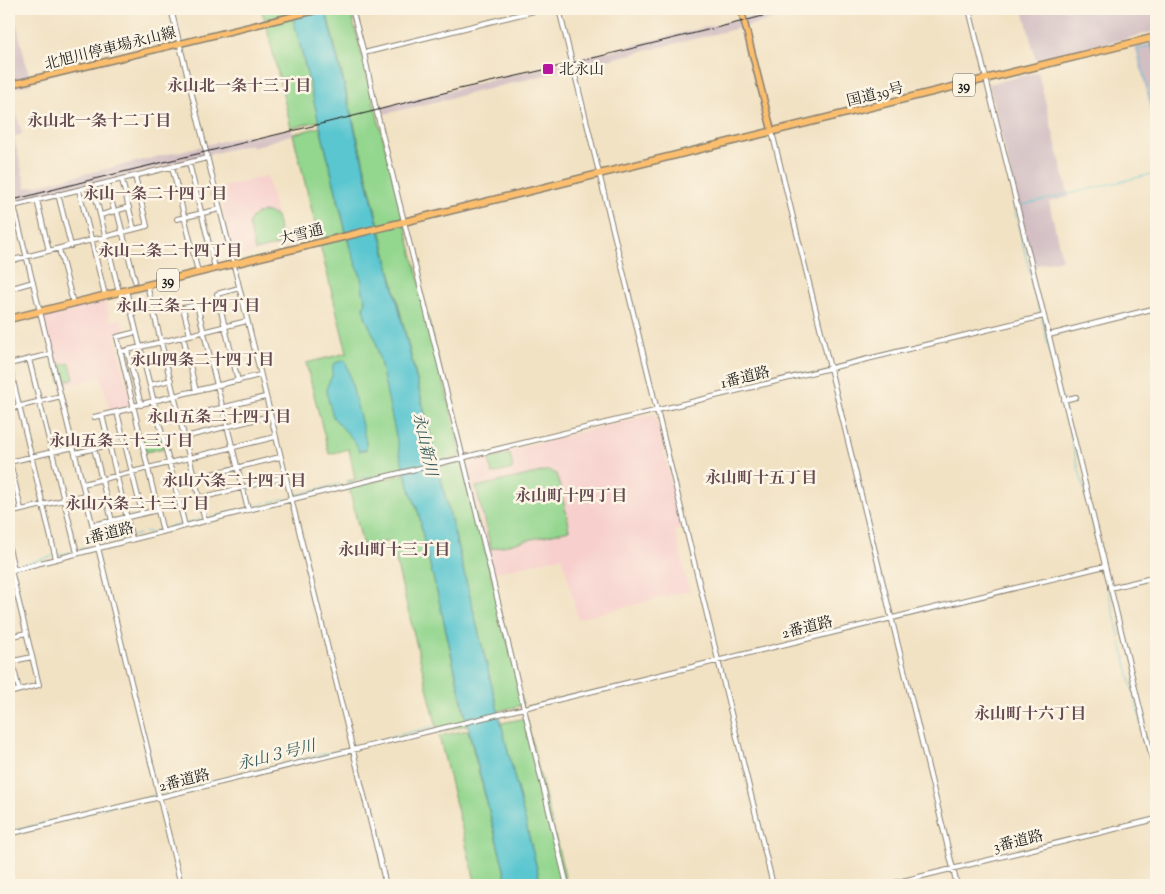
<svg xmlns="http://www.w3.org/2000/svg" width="1165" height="894" font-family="'Sorts Mill Goudy','Noto Serif JP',serif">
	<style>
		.built { fill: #f7d0cd }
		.industrial { fill: #d2bec3 }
		.green { fill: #93d68e; stroke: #587955 }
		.water { fill: #5ac6d0; stroke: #3b7176 }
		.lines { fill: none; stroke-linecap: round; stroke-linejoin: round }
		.stream { stroke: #5ac6d0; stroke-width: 1 }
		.minor-casing { stroke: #877f70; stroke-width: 6 }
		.major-casing { stroke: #877f70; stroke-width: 8 }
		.highway-casing { stroke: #877f70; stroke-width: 9 }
		.minor { stroke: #fff; stroke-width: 4 }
		.major { stroke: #fabe6e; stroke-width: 5 }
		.highway { stroke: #fabe6e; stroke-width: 6 }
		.rail { stroke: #1c1c1c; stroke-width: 1 }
		.poi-dot { fill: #b5179e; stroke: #fcf5e5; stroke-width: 2 }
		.labels { text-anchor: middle; stroke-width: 5; stroke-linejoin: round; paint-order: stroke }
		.shield { fill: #fcf5e5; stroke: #5f5d58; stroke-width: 1 }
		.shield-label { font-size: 14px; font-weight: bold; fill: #1c1c1c }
		.street-label { font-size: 15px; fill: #1c1c1c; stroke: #fcf5e5 }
		.poi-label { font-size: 15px; fill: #1c1c1c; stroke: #fcf5e5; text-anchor: start }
		.neighbourhood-label { font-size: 16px; font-weight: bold; fill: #664b53; stroke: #fcf5e5 }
		.water-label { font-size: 16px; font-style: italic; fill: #32585b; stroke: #fcf5e5 }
	</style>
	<rect width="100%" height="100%" fill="#fcf5e5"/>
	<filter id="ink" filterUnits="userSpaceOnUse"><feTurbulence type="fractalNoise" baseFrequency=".02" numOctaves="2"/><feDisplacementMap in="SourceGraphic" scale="10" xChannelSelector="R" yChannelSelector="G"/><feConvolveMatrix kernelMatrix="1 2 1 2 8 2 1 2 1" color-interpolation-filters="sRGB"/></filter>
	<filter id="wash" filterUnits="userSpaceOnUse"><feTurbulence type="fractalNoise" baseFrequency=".0096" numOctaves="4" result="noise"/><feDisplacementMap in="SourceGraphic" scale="20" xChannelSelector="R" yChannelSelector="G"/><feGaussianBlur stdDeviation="1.12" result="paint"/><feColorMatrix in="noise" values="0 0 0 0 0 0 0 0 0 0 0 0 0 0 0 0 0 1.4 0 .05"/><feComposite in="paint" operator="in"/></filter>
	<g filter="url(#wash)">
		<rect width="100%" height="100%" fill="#f2e2c4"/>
		<path class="built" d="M267,176l17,69 -47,12 -3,-1 -16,-68z
			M105,301l6,20 11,-2 3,14 -10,3 17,70 -22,6 -9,-35 -40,10 -18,-71z
			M654,414l1,1 27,113 -7,2 14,61 -111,28 -16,-62 -69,16 -26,-112z"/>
		<path class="industrial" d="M9,9h4l18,75 -21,5 12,45 -8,3 12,51 222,-53 2,2 41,-9 2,6 -41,14 -1,-4 -242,61z
			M779,9h38l-436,106 -2,-7z
			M1023,9h133v22l-120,30z
			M1156,42v87l-21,-82z
			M1038,72l31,125 -20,5 13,57 -29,7 -44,-182z"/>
		<path class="green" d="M261,9h30l1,4 -27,7z
			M330,9h20l54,211 -25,5 -53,-215z
			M293,18l26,103 -28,7 -25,-104z
			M320,127l26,106 -27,7 -26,-106z
			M263,212h5l8,4 6,28 -27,7 -6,-27c2,-8 7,-11 14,-12z
			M405,224l57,232 -25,6 -57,-233z
			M347,238c4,14 11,26 14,39 2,8 3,16 5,25l-3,5 3,12 9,19 29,131 -56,14 -1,-2 8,-2 -6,-30 -20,5 -23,-91 41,-10 -27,-108z
			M70,363l4,16 -14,3 -3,-16z
			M160,430l4,18 -18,4 -5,-17z
			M510,454l3,15 -21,5 -3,-15z
			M463,460l60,245 -25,6 -60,-245z
			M550,470l7,5 12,49 -1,1 1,5 -78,19 -15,-62z
			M405,474l5,16 9,24 5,28 15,58 28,125 -29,7 -47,-191 -28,5 -14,-58z
			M526,718l41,167h-26l-40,-162z
			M468,730l40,155h-32l-37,-149z"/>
		<path class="water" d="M291,9h34l216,876h-33l-38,-150 -31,-135 -15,-58 -5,-28 -9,-24 -10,-35 -25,-117 -9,-19 -3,-12 3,-5 -3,-10 -2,-15 -11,-29z
			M345,360l1,1 20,81v8l-7,1 -4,-9 -22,-25 -7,-26 1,-5 5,-10 1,-11 2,-2z"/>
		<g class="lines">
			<path class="stream" d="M1151,46l-13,3v1l18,75
				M1019,206l137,-33
				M1015,207l-1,1 7,27
				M1021,237l10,40
				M1031,279l9,34
				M1042,319l19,79
				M1062,401l13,54 13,49
				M372,476l2,-1
				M347,483l20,-6
				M292,496l48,-12
				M279,500l5,-1
				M270,502l6,-1
				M261,504l4,-1
				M251,507l7,-2
				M240,510l4,-1
				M1090,510l11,53
				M235,511h2
				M225,514l7,-2
				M217,516l5,-2
				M209,518l5,-2
				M187,523l13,-3
				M165,528l17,-4
				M154,531l5,-1
				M145,532h5
				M133,536l6,-2
				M126,538l3,-1
				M115,540l8,-2
				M104,543l7,-2
				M79,550l8,-3
				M58,555l16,-4
				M15,565h5l33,-9
				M9,567l2,-1
				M1103,569l17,69
				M1121,642l12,49
				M1134,694l22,91
				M354,747l81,-21
				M207,783l142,-35
				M179,790l23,-6
				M161,794l13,-3
				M109,807l47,-12
				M101,809l5,-1
				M58,820l39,-10
				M9,831l47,-11
				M1144,885l12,-7"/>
		</g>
	</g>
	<g filter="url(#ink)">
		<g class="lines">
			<g class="minor-casing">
				<path id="minor" d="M171,9l215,876
					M352,9l12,44 11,52 88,353 104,427
					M559,9l214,876
					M969,9l187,765
					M1151,39l5,23
					M364,53l178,-44
					M772,132l185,753
					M189,163l26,105
					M172,167l26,105
					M9,179l3,11 -3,1
					M122,180l12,49
					M107,183l7,28
					M93,186l26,106
					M79,190l26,105
					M58,194l13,52
					M37,200l12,51
					M14,206l167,679
					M9,207l198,-49
					M117,211l18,70
					M101,215l28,-8
					M177,219l43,-10
					M59,249l14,54
					M9,261l138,-35 -12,-50
					M147,285l58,236
					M9,289l24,-7
					M126,290l59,236
					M136,332l-19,5 46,195
					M190,335l-7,-27 14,-3 51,205
					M1049,335l107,-27
					M183,336l13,55
					M127,350l14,55
					M120,352l127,-31
					M29,359l48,194
					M9,364l47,195
					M9,364l42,-10
					M238,381l-21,-87 22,-6
					M150,385l21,-5
					M1064,400l12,-3
					M133,406l127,-31
					M9,409l52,-13
					M117,412l25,101
					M102,415l30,124
					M94,417l39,-9
					M180,418l85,-21
					M185,437l85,-21
					M94,448l18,73
					M75,453l34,-8
					M9,458l12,51
					M9,462l65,-15
					M195,478l85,-21
					M83,484l192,-47
					M200,498l85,-21
					M9,513l76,-18
					M93,525l65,-15
					M9,548l5,21
					M9,571l239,-61 796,-194
					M1110,588l46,-11
					M9,637l17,-4
					M9,648l10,42
					M9,662l23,-5
					M9,693l30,-8 -28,-115
					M9,834l1096,-268
					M886,885l270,-66"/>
			</g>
			<g class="major-casing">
				<path id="major" d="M741,9l31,123
					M9,85l313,-76"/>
			</g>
			<g class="highway-casing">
				<path id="highway" d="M9,319l1147,-282"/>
			</g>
			<use href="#minor" class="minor"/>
			<use href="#major" class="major"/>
			<use href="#highway" class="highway"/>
			<path class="rail" d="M9,201l85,-22 276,-67 89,-23 89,-20 196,-48 45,-12"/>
		</g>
	</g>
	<rect class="poi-dot" x="542" y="63" width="12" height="12" rx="2.5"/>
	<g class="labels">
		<g class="shield">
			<rect x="953" y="73.5" width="22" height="23" rx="4"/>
			<rect x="157" y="268.5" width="22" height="23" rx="4"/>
		</g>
		<g class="shield-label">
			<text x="964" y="90">39</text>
			<text x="168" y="285">39</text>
		</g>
		<g class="street-label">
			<text transform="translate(110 48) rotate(-14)" y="5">北旭川停車場永山線</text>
			<text transform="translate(875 94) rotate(-14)" y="5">国道39号</text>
			<text transform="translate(301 234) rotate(-14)" y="5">大雪通</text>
			<text transform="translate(745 377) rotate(-14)" y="5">1番道路</text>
			<text transform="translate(109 533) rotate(-14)" y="5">1番道路</text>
			<text transform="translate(807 627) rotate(-14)" y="5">2番道路</text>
			<text transform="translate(184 780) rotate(-14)" y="5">2番道路</text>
			<text transform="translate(1018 841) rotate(-14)" y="5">3番道路</text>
		</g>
		<g class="poi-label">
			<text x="559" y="74">北永山</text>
		</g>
		<g class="neighbourhood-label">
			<text x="239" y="91">永山北一条十三丁目</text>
			<text x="99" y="126">永山北一条十二丁目</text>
			<text x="155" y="199">永山一条二十四丁目</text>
			<text x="170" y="256">永山二条二十四丁目</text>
			<text x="188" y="311">永山三条二十四丁目</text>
			<text x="202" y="365">永山四条二十四丁目</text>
			<text x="219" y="422">永山五条二十四丁目</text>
			<text x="121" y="446">永山五条二十三丁目</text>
			<text x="761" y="483">永山町十五丁目</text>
			<text x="234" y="486">永山六条二十四丁目</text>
			<text x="571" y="501">永山町十四丁目</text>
			<text x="137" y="509">永山六条二十三丁目</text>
			<text x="394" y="555">永山町十三丁目</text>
			<text x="1030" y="719">永山町十六丁目</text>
		</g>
		<g class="water-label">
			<text transform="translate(426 444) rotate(78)" y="6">永山新川</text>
			<text transform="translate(276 754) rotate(-14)" y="6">永山３号川</text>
		</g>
	</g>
	<rect width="1165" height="894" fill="none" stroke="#fcf5e5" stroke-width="30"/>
</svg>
